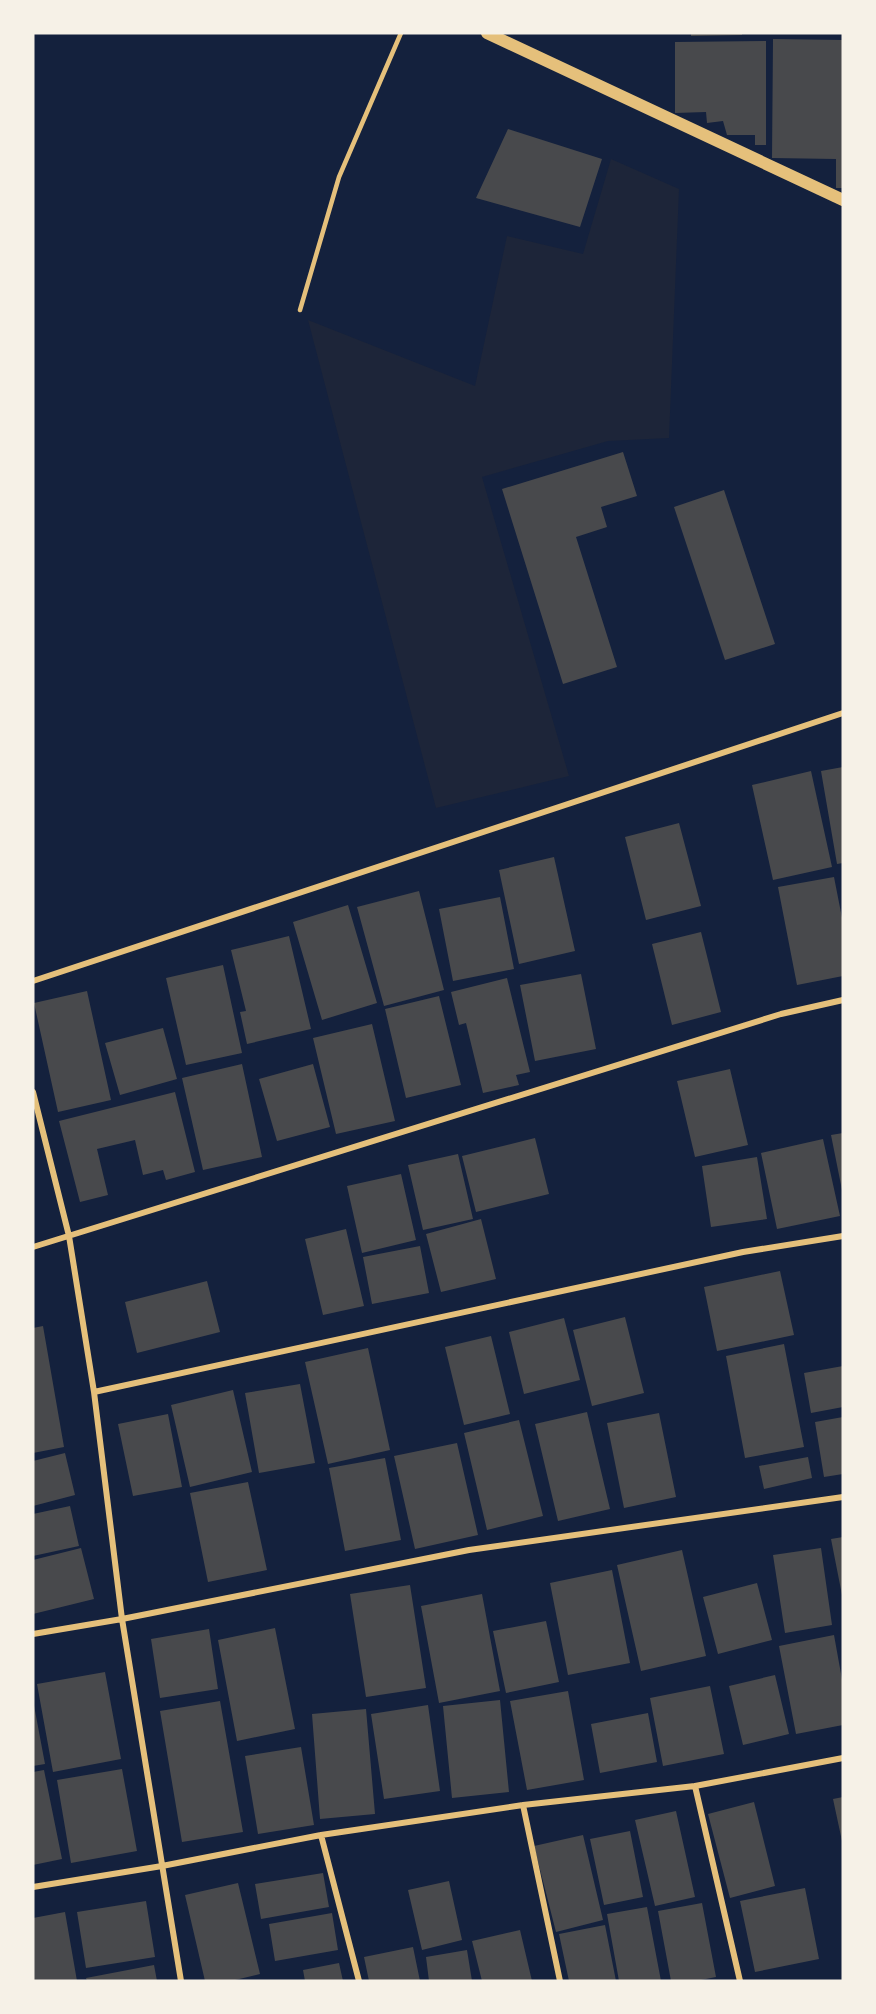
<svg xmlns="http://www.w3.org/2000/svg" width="876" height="2014" font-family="'Golos Text',sans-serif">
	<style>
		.green { fill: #1d2539 }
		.building { fill: #48494c }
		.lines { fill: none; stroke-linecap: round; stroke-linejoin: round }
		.service { stroke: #e5c07b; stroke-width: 4.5 }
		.minor { stroke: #e5c07b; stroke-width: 6 }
		.secondary { stroke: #e5c07b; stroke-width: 12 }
	</style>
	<rect width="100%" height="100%" fill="#14213d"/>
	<path class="green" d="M611,159l68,30 -10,249 -61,3 -126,36 87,299 -133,32 -128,-488 167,66 32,-150 76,18z"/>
	<path class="building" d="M691,33h51v2l-51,1z
		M773,39l70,1v148h-7v-29l-64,-1z
		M766,41v104h-11v-10h-28l-4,-14 -16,2 -1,-11 -31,1v-71z
		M508,129l94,30 -22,68 -104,-29z
		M623,452l14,44 -36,11 6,20 -31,10 41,130 -54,17 -61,-195z
		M724,490l51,154 -50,16 -51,-153z
		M843,767v96l-6,1 -16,-93z
		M811,771l21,96 -59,13 -21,-95z
		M679,823l22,83 -55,14 -21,-83z
		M554,857l21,94 -56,13 -20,-94z
		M834,877l9,46v53l-46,9 -19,-98z
		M419,891l25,99 -60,16 -27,-99z
		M500,897l14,72 -61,12 -14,-72z
		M348,905l29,98 -55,17 -29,-98z
		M701,932l20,80 -49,13 -20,-81z
		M289,936l22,93 -64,15 -7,-32 6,-1 -15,-61z
		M223,965l19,88 -56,12 -20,-87z
		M581,974l15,75 -61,12 -15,-76z
		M507,978l23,94 -14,3 3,10 -36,8 -17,-70 -7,2 -8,-33z
		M87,991l24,109 -53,12 -24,-109z
		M439,996l22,89 -55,13 -21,-89z
		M372,1024l23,97 -59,13 -23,-96z
		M163,1028l14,51 -57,16 -15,-52z
		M242,1064l20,93 -59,13 -21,-92z
		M313,1064l17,63 -53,14 -18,-62z
		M730,1069l18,76 -53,12 -18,-76z
		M175,1092l20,80 -29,8 -3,-10 -20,5 -8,-35 -38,9 11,46 -28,7 -21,-81z
		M843,1133v57h-1l-11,-55z
		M535,1138l14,56 -73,18 -14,-56z
		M823,1139l17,77 -63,13 -16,-76z
		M458,1154l15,65 -50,11 -15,-65z
		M757,1157l10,62 -56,8 -9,-61z
		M401,1174l15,66 -54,13 -15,-67z
		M481,1219l15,60 -55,13 -15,-58z
		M346,1229l18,77 -41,9 -18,-76z
		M420,1246l9,47 -57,11 -9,-47z
		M780,1271l14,64 -77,16 -13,-64z
		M207,1281l13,51 -83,21 -12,-51z
		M625,1317l19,76 -52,13 -19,-76z
		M564,1318l16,62 -56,14 -15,-62z
		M43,1326l21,121 -31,6v-125z
		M491,1336l19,78 -46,11 -19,-78z
		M784,1344l20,103 -59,11 -19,-102z
		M368,1348l22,102 -62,14 -23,-102z
		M843,1366v41l-32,6 -7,-40z
		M300,1384l15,79 -56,10 -14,-80z
		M233,1390l19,82 -62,15 -19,-82z
		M587,1412l23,97 -52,12 -23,-97z
		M659,1413l17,84 -52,11 -17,-85z
		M168,1414l14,73 -49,9 -15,-72z
		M843,1417v57l-19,3 -9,-55z
		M519,1420l24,96 -56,14 -23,-97z
		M457,1443l21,92 -63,14 -21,-93z
		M65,1453l10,42 -42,11v-45z
		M808,1457l4,21 -48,11 -5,-23z
		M385,1458l16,82 -56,11 -16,-83z
		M248,1482l19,88 -59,12 -18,-89z
		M70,1506l9,40 -46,10v-42z
		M843,1537v58h-1l-11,-56z
		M81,1548l13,51 -61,15v-54z
		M821,1548l11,77 -47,8 -12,-78z
		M682,1550l24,106 -65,15 -24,-106z
		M612,1570l18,93 -62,12 -18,-92z
		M757,1583l15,57 -54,14 -15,-57z
		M410,1585l16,103 -60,9 -16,-103z
		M482,1594l18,97 -61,12 -18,-97z
		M546,1621l13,61 -53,11 -13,-62z
		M275,1628l20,101 -58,12 -19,-101z
		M209,1629l9,60 -58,9 -9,-59z
		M834,1635l9,50v40l-47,9 -17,-88z
		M105,1672l16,87 -68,13 -16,-88z
		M775,1675l14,59 -46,11 -14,-59z
		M710,1686l14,68 -61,12 -13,-68z
		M568,1691l16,89 -57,10 -17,-89z
		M33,1700l12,64 -12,2z
		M500,1700l9,92 -57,6 -9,-92z
		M220,1701l23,131 -61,10 -22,-131z
		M428,1705l12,86 -56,8 -13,-85z
		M366,1709l9,105 -55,5 -8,-105z
		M648,1713l9,49 -57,11 -9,-49z
		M301,1747l13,78 -56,9 -13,-78z
		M122,1769l15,82 -66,12 -14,-83z
		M44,1770l18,89 -29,6v-93z
		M843,1797v44h-1l-9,-42z
		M754,1802l21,84 -45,12 -22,-84z
		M676,1811l19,86 -40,9 -20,-86z
		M630,1831l13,66 -39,8 -14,-66z
		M583,1835l20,85 -47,12 -22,-86z
		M323,1873l6,34 -68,12 -6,-35z
		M449,1881l13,59 -40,10 -14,-60z
		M238,1883l22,91 -29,7h-26l-20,-86z
		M805,1888l14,71 -64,13 -15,-71z
		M146,1901l9,56 -69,11 -9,-56z
		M702,1903l14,74 -20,4h-25l-13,-70z
		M647,1907l14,74h-42l-12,-67z
		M65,1912l12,69h-44v-63z
		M332,1913l6,37 -63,11 -6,-37z
		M605,1925l11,56h-47l-10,-47z
		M520,1930l12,51h-50l-10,-40z
		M413,1947l7,34h-51l-5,-24z
		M467,1950l5,31h-43l-3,-24z
		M339,1963l4,18h-38l-2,-11z
		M154,1965l3,16h-70l-1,-3z"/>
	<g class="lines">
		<path class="service" d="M300,310l39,-133 62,-144"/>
		<path class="minor" d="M33,981l810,-268
			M33,1092l36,144 25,156 28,227 59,362
			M33,1247l748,-233 62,-14
			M94,1392l649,-140 100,-16
			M33,1634l89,-15 347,-69 374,-53
			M695,1786l45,195
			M523,1805l37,176
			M321,1835l38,146
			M33,1887l129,-21 159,-31 202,-30 172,-19 148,-28"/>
		<path class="secondary" d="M487,33l356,167"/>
	</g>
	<rect width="876" height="2014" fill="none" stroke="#f6f1e7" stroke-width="69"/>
</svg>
